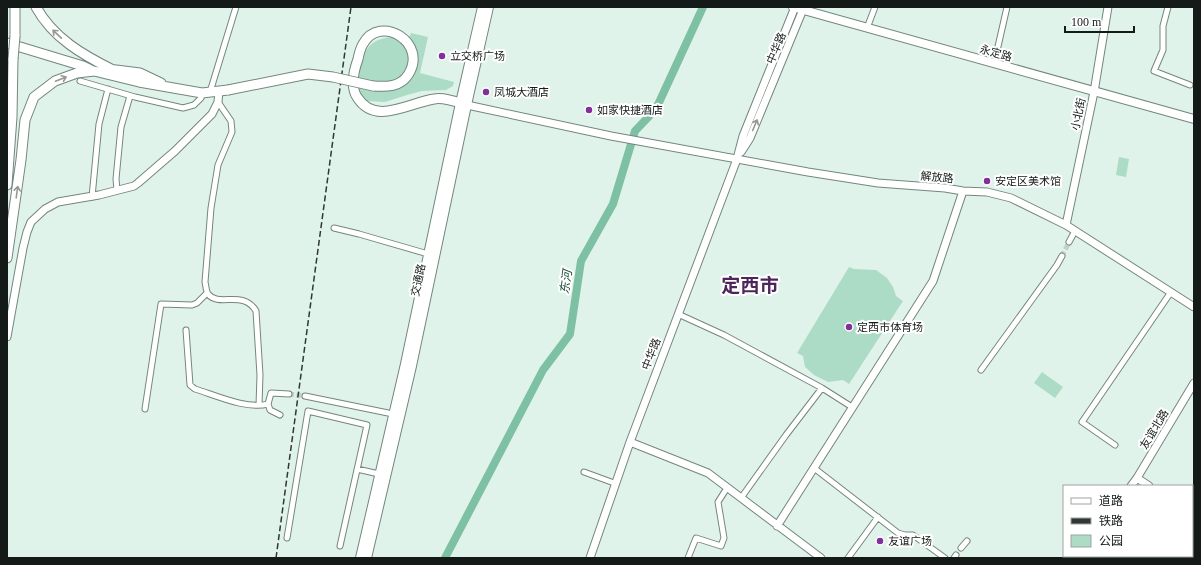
<svg xmlns="http://www.w3.org/2000/svg" width="1201" height="565" font-family="'Times New Roman','Noto Sans SC',serif">
	<style>
		.green { fill: #acdbc6 }
		.lines { fill: none; stroke-linecap: round; stroke-linejoin: round }
		.river { stroke: #7dc0a4; stroke-width: 8 }
		.street-tunnel { stroke: #c1d2ca; stroke-width: 5; stroke-dasharray: 5 2.5; stroke-linecap: butt }
		.street-casing { stroke: #74867e; stroke-width: 7 }
		.secondary-casing { stroke: #74867e; stroke-width: 9 }
		.primary-casing { stroke: #74867e; stroke-width: 10 }
		.highway-casing { stroke: #74867e; stroke-width: 11 }
		.street { stroke: #fff; stroke-width: 5 }
		.secondary { stroke: #fff; stroke-width: 7 }
		.primary { stroke: #fff; stroke-width: 8 }
		.highway { stroke: #fff; stroke-width: 9 }
		.rail { stroke: #2f3834; stroke-width: 1.5; stroke-dasharray: 6 3; stroke-linecap: butt }
		.highway-bridge-casing { stroke: #74867e; stroke-width: 11; stroke-linecap: butt }
		.highway-bridge { stroke: #fff; stroke-width: 9 }
		.oneway { stroke: #959897 }
		.poi-dot { fill: #822e9d; stroke: #fff; stroke-width: 1.5 }
		.labels { text-anchor: middle; stroke-width: 4; stroke-linejoin: round; paint-order: stroke }
		.street-label { font-size: 11px; fill: #131a17; stroke: #fff }
		.poi-label { font-size: 11px; fill: #131a17; stroke: #fff; text-anchor: start }
		.water-label { font-size: 12px; font-style: italic; fill: #184e3b; stroke: #fff }
		.town-label { font-size: 19px; font-weight: bold; fill: #4d255b; stroke: #fff }
	</style>
	<rect width="100%" height="100%" fill="#e0f3ea"/>
	<path class="green" d="M411,33l17,4 -8,36 34,9 -1,4 -7,4 -24,1 -15,4 -22,7 -18,-1c-3,-3 -8,-8 -9,-13 -2,-15 3,-39 18,-47 9,-5 23,-4 34,-5z
		M1119,157l10,2 -3,18 -10,-2z
		M849,267l5,2 22,1 11,8 6,9 3,9 7,5 -54,83 -6,-4 -15,2 -14,-7 -9,-8 -2,-11 -6,-3z
		M1042,372l21,15 -8,11 -21,-15z"/>
	<g class="lines">
		<path class="river" d="M445,558l98,-188 27,-36 11,-73 32,-57 22,-73 21,-22 47,-102"/>
		<path class="street-tunnel" d="M1062,256l7,-14
			M289,394l16,2"/>
		<g class="street-casing">
			<path id="street" d="M1168,7l-5,19v24l-9,21 36,14
				M867,28l8,-21
				M994,64l13,-57
				M80,81l55,16 48,11 11,-3 7,-7 1,-5
				M210,92l26,-85
				M218,102l13,19 1,11 -14,33 -7,43 -6,74c1,4 1,9 3,12 11,14 35,-5 48,17l4,64 -1,30
				M117,190l-1,-11 5,-52 9,-31
				M92,197l7,-73 9,-35
				M334,228l25,6 69,20
				M1069,242l6,-11
				M678,314l46,21 98,53 30,19
				M186,330l4,55 5,4c20,6 52,21 73,15
				M981,370l76,-105 5,-9
				M305,396l88,18
				M145,409l16,-105 31,1 5,-2 10,-10
				M280,415l-10,-5 -2,-6 3,-11 18,1
				M1115,445l-33,-23 89,-130
				M814,468l84,65 7,2h8l32,23
				M357,469l22,5
				M584,472l30,11
				M741,498l45,-63 36,-47
				M287,538l21,-127 59,14 -27,121
				M961,548l6,-7
				M688,558l8,-20 25,8 3,-8 -6,-36 9,-14
				M848,558l30,-41
				M954,558l2,-3"/>
		</g>
		<g class="secondary-casing">
			<path id="secondary" d="M467,105l144,31 197,36 70,11 67,5 18,3 24,1 24,6 55,27 128,82
				M741,152l9,-14 54,-131
				M1066,225l28,-133 14,-85
				M7,337l16,-89 4,-16 4,-10 14,-13 13,-7 41,-7 35,-9 4,-3 37,-32 37,-37 6,-12 1,-11
				M630,442l78,31 113,85
				M1137,478l12,8
				M1131,486l6,-8 57,-95
				M1192,515l2,2
				M777,526l156,-245 30,-90
				M1192,527l2,1
				M590,558l40,-116 107,-283 6,-23 52,-129
				M1076,558l1,-2"/>
		</g>
		<g class="primary-casing">
			<path id="primary" d="M793,7l401,112
				M360,558l45,-194 55,-261 22,-96
				M367,558l45,-192 55,-261 22,-98"/>
		</g>
		<g class="highway-casing">
			<path id="highway" d="M36,7c17,31 47,48 77,63
				M15,36v-29
				M7,43l76,23 10,5
				M108,69l32,4 21,10
				M373,86c14,1 27,1 35,-11 21,-32 -28,-62 -45,-31 -3,5 -4,10 -5,15 -4,11 -8,27 -1,38 18,29 51,6 77,2 10,-2 23,3 33,6
				M7,185l5,-68 1,-58
				M7,258l14,-98 4,-40 9,-23 21,-16 22,-8 17,-2 45,11 63,11 26,-3"/>
		</g>
		<use href="#street" class="street"/>
		<use href="#secondary" class="secondary"/>
		<use href="#primary" class="primary"/>
		<use href="#highway" class="highway"/>
		<path class="rail" d="M276,558l75,-551"/>
		<g class="highway-bridge-casing">
			<path id="highway-bridge" d="M13,59l2,-23
				M228,90l80,-16 25,3 40,9"/>
		</g>
		<use href="#highway-bridge" class="highway-bridge"/>
	</g>
	<defs><path id="oneway-shaft" d="M-6 0H5M1.5-3L5.5 0L1.5 3" fill="none" stroke-width="1.6" stroke-linecap="round" stroke-linejoin="round"/></defs>
	<g class="oneway">
		<use href="#oneway-shaft" transform="translate(57 34) rotate(-137)"/>
		<use href="#oneway-shaft" transform="translate(61 79) rotate(-21)"/>
		<use href="#oneway-shaft" transform="translate(755 125) rotate(-67)"/>
		<use href="#oneway-shaft" transform="translate(17 192) rotate(-82)"/>
	</g>
	<g class="poi-dot">
		<circle cx="442" cy="56" r="4"/>
		<circle cx="486" cy="92" r="4"/>
		<circle cx="589" cy="110" r="4"/>
		<circle cx="987" cy="181" r="4"/>
		<circle cx="849" cy="327" r="4"/>
		<circle cx="880" cy="541" r="4"/>
	</g>
	<g class="labels">
		<g class="street-label">
			<text transform="translate(776 48) rotate(-67)" y="4">中华路</text>
			<text transform="translate(996 53) rotate(16)" y="4">永定路</text>
			<text transform="translate(1078 114) rotate(-78)" y="4">小北街</text>
			<text transform="translate(937 177) rotate(5)" y="4">解放路</text>
			<text transform="translate(418 280) rotate(-78)" y="4">交通路</text>
			<text transform="translate(651 354) rotate(-69)" y="4">中华路</text>
			<text transform="translate(1154 429) rotate(-59)" y="4">友谊北路</text>
		</g>
		<g class="poi-label">
			<text x="450" y="60">立交桥广场</text>
			<text x="494" y="96">凤城大酒店</text>
			<text x="597" y="114">如家快捷酒店</text>
			<text x="995" y="185">安定区美术馆</text>
			<text x="857" y="331">定西市体育场</text>
			<text x="888" y="545">友谊广场</text>
		</g>
		<g class="water-label">
			<text transform="translate(566 282) rotate(-82)" y="4">东河</text>
		</g>
		<g class="town-label">
			<text x="750" y="292">定西市</text>
		</g>
	</g>
	<rect width="1201" height="565" fill="none" stroke="#131a17" stroke-width="16"/>
	<rect x="1063" y="485" width="130" height="72" fill="#ffffff" stroke="#a1a3a2"/>
	<rect x="1071" y="498" width="20" height="6" fill="#ffffff" stroke="#a1a3a2"/>
	<text x="1099" y="505" font-size="12" fill="#131a17">道路</text>
	<rect x="1071" y="518" width="20" height="6" fill="#2f3834" stroke="#a1a3a2"/>
	<text x="1099" y="525" font-size="12" fill="#131a17">铁路</text>
	<rect x="1071" y="535" width="20" height="12" fill="#acdbc6" stroke="#a1a3a2"/>
	<text x="1099" y="545" font-size="12" fill="#131a17">公园</text>
	<path d="M1065 26v6h69v-6" fill="none" stroke="#131a17" stroke-width="2"/>
	<text x="1071" y="26" font-size="12" fill="#131a17" stroke="#ffffff" stroke-width="3" paint-order="stroke">100 m</text>
</svg>
